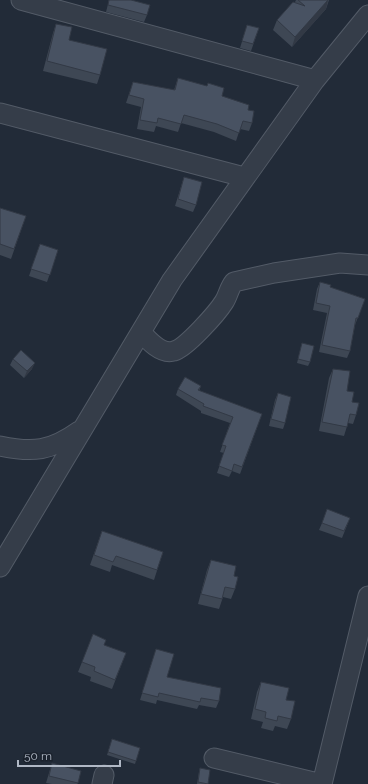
<svg xmlns="http://www.w3.org/2000/svg" width="368" height="784" font-family="Raleway,sans-serif">
	<style>
		.lines { fill: none; stroke-linecap: round; stroke-linejoin: round }
		.minor-casing { stroke: #535b67; stroke-width: 21 }
		.minor { stroke: #353d49; stroke-width: 19 }
		.wall { fill: #3e4754 }
		.shaded-wall { fill: #323945 }
		.building { fill: #485262; stroke: #323945 }
	</style>
	<rect width="100%" height="100%" fill="#222b38"/>
	<g class="lines">
		<g class="minor-casing">
			<path id="minor" d="M21,0l294,80
				M0,113l244,64
				M141,332c7,8 20,23 33,19 12,-3 43,-38 50,-49 4,-6 5,-14 10,-20l40,-9 66,-10 28,2
				M0,446c33,7 51,5 79,-15
				M0,567l172,-287 143,-200 53,-65
				M214,758l108,26
				M102,784l2,-9
				M322,784l46,-188"/>
		</g>
		<use href="#minor" class="minor"/>
	</g>
	<path class="wall" d="M109,0h22l16,15 -3,7 -38,-10z
		M296,0h33l-3,9 -34,38 -19,-17 4,-10 18,-18z
		M56,24l13,16 31,35 -3,9 -54,-13 10,-38z
		M247,25l12,3 -8,23 -11,-3z
		M178,78l44,18 26,14 4,13 -3,8 -9,-2 -4,12 -22,-9 -33,-9 -3,9 -22,-6 -2,6 -17,-3 4,-22 -15,-4 7,-21 41,8z
		M184,177l12,28 -3,7 -18,-6z
		M0,208l26,8 -15,43 -11,-4z
		M40,244l18,6 -11,32 -18,-6z
		M320,282l10,5 35,12 -10,26 -5,26 -3,7 -28,-6 8,-39 -14,-3 4,-21z
		M302,343l8,19 -2,4 -11,-3z
		M13,359l19,10 -8,9 -14,-13z
		M333,369l14,22 5,11 4,13 -3,9 -5,-1 -4,13 -25,-5 10,-53z
		M201,386l-2,5 63,23 -22,60 -8,-3 -3,6 -12,-4 7,-20 -4,-1 10,-29 -29,-10v-2l-25,-16 2,-6z
		M278,393l7,30 -2,6 -14,-3 6,-26z
		M350,518l-8,20 -23,-8 3,-7z
		M102,531l61,21 -9,28 -42,-15 -2,7 -20,-7z
		M211,560l23,16 1,13 -4,10 -8,-2 -4,12 -21,-5 9,-34z
		M104,645l22,8 -14,36 -22,-8 1,-4 -13,-5 4,-10z
		M156,649l11,28 52,24 -3,7 -17,-3 -2,4 -40,-9 -1,4 -16,-4z
		M261,682l25,18 5,19 -4,10 -12,-3 -2,5 -12,-3 2,-6 -12,-3 6,-27z
		M112,739l28,9 -5,16 -28,-9z
		M52,763l26,20 -1,1h-25l-6,-1z
		M200,768l8,16h-11l2,-12z"/>
	<path class="shaded-wall" d="M328,0l-2,9 -34,38 3,-10z
		M35,363l-3,6 -8,9 3,-7z"/>
	<path class="building" d="M109,0h22l19,5 -3,10 -39,-10z
		M298,0h30l-33,37 -18,-17 16,-18 12,4z
		M56,24l16,3 -3,13 38,9 -7,26 -53,-14z
		M247,25l12,3 -6,16 -11,-3z
		M178,78l29,8 1,-3 16,5 -2,8 27,9 -1,5 6,1 -2,12 -9,-2 -4,12 -22,-9 -33,-9 -3,9 -23,-6 -1,5 -17,-3 4,-21 -15,-4 4,-13 42,8z
		M184,177l18,5 -6,23 -18,-6z
		M0,208l26,8 -12,33 -14,-5z
		M40,244l18,6 -8,25 -19,-6z
		M320,282l11,3 -1,2 35,12 -7,19h-2l-6,33 -28,-6 8,-39 -14,-3z
		M302,343l12,3 -4,16 -12,-3z
		M21,350l14,13 -8,8 -14,-12z
		M333,369l17,2 -3,20 7,1 -2,10 7,1 -3,12 -6,-1 -3,13 -25,-5z
		M185,377l16,9 -3,4 64,24 -20,53 -8,-3 -2,7 -13,-5 7,-20 -4,-1 11,-28 -30,-11 1,-2 -26,-15z
		M278,393l13,4 -6,26 -14,-4z
		M327,509l23,9 -6,13 -22,-8z
		M102,531l61,21 -6,18 -41,-14 -3,6 -19,-7z
		M211,560l25,6 -2,10 4,1 -3,12 -10,-2 -3,12 -21,-5z
		M93,634l13,6 -2,5 22,8 -11,27 -21,-9 1,-4 -13,-5z
		M156,649l18,5 -7,23 54,11 -2,13 -18,-3 -1,4 -41,-9 -1,4 -16,-4z
		M261,682l28,6 -3,12 9,1 -4,18 -13,-3 -1,5 -12,-3 1,-6 -11,-3z
		M112,739l28,9 -4,13 -28,-9z
		M52,763l29,8 -3,12 -29,-7z
		M200,768l10,2 -2,14 -10,-2z"/>
	<path d="M18 760v6h102v-6" fill="none" stroke="#b0b8c5" stroke-width="2"/>
	<text x="24" y="760" font-size="12" fill="#b0b8c5" stroke="#1b222d" stroke-width="3" paint-order="stroke">50 m</text>
</svg>
